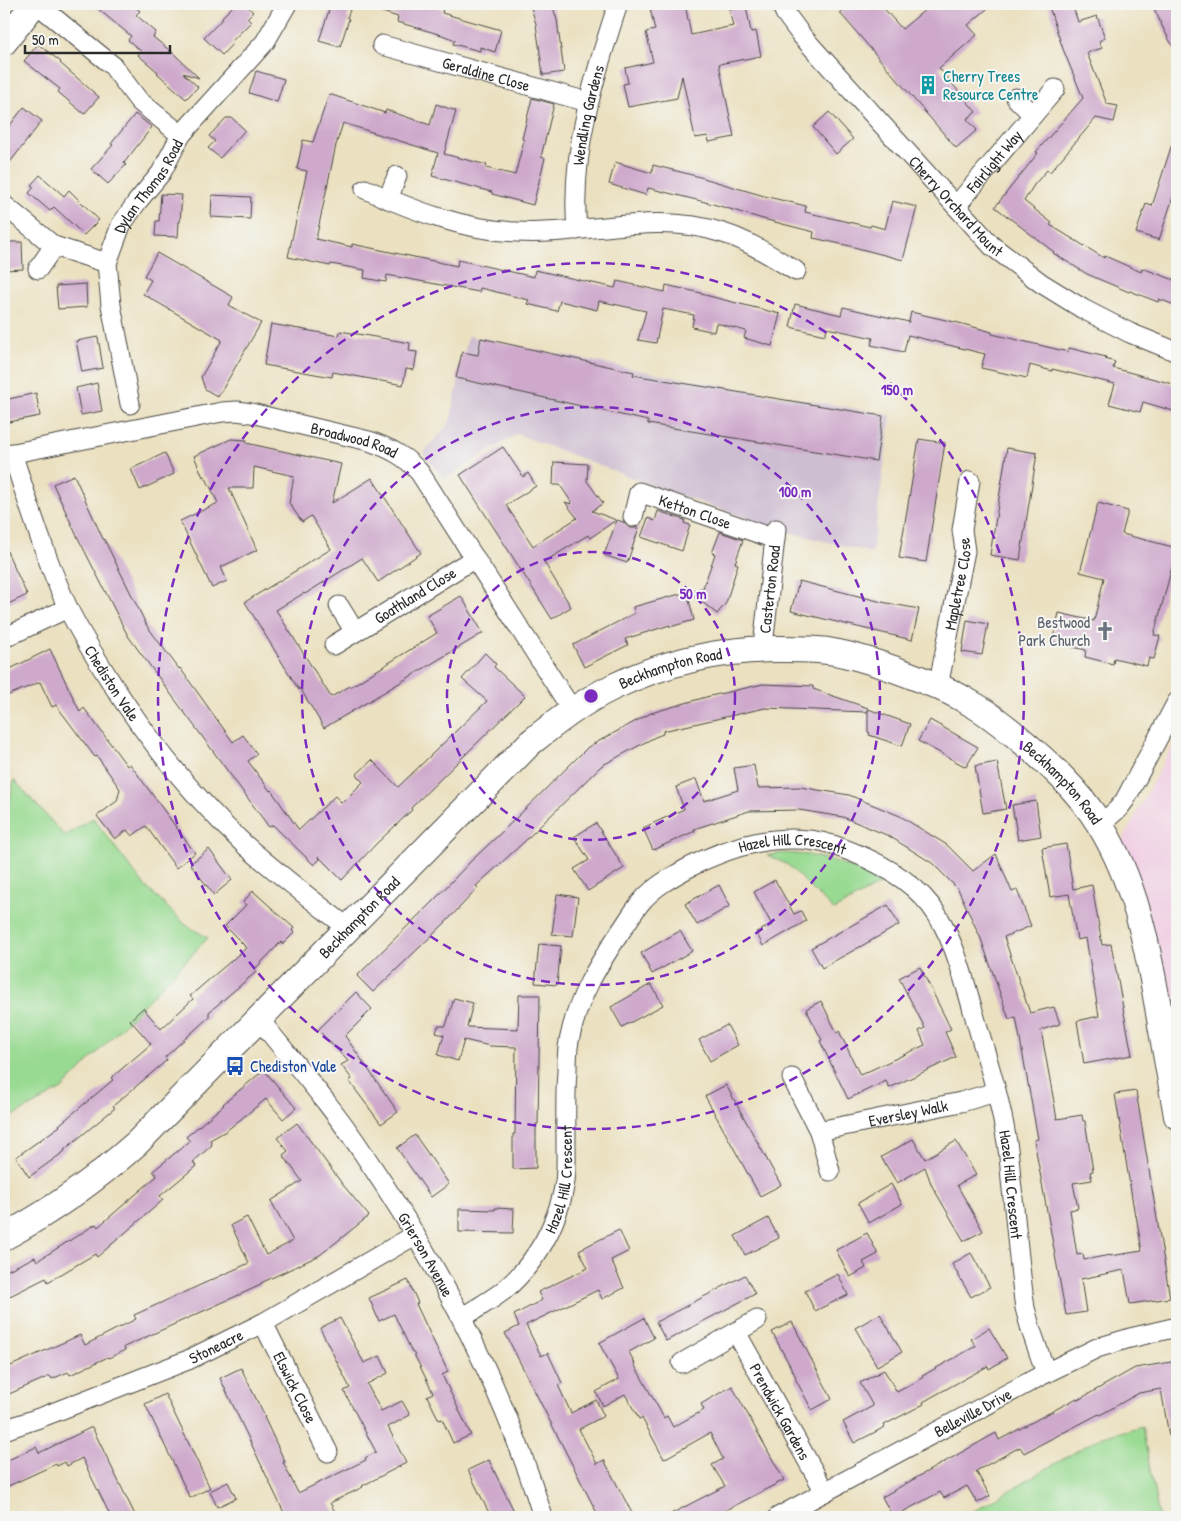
<svg xmlns="http://www.w3.org/2000/svg" width="1181" height="1521" font-family="'Patrick Hand',sans-serif">
	<style>
		.built { fill: #f0d0e4 }
		.industrial { fill: #cebed1 }
		.green { fill: #98da91; stroke: #62825e }
		.building { fill: #cea9cc }
		.lines { fill: none; stroke-linecap: round; stroke-linejoin: round }
		.street-casing { stroke: #484642; stroke-width: 21 }
		.secondary-casing { stroke: #484642; stroke-width: 28 }
		.street { stroke: #fff; stroke-width: 19 }
		.secondary { stroke: #fff; stroke-width: 26 }
		.ring { fill: none; stroke: #7b2cbf; stroke-width: 2.5; stroke-dasharray: 9 6 }
		.labels { text-anchor: middle; stroke-width: 4; stroke-linejoin: round; paint-order: stroke }
		.street-label { font-size: 16px; fill: #2b2b2b; stroke: #f6f6f2 }
		.culture-label { font-size: 16px; fill: #0d838f; stroke: #f6f6f2; text-anchor: start }
		.worship-label { font-size: 16px; fill: #5b616d; stroke: #f6f6f2; text-anchor: end }
		.transit-label { font-size: 16px; fill: #164399; stroke: #f6f6f2; text-anchor: start }
		.centre { fill: #7b2cbf; stroke: #f6f6f2; stroke-width: 2.5 }
		.ring-label { font-size: 15px; text-anchor: middle; font-weight: bold; fill: #7b2cbf; stroke: #f6f6f2; stroke-width: 4; stroke-linejoin: round; paint-order: stroke }
	</style>
	<rect width="100%" height="100%" fill="#f6f6f2"/>
	<filter id="ink" filterUnits="userSpaceOnUse"><feTurbulence type="fractalNoise" baseFrequency=".02" numOctaves="2"/><feDisplacementMap in="SourceGraphic" scale="10" xChannelSelector="R" yChannelSelector="G"/><feConvolveMatrix kernelMatrix="1 2 1 2 8 2 1 2 1" color-interpolation-filters="sRGB"/></filter>
	<filter id="wash" filterUnits="userSpaceOnUse"><feTurbulence type="fractalNoise" baseFrequency=".0096" numOctaves="4" result="noise"/><feDisplacementMap in="SourceGraphic" scale="20" xChannelSelector="R" yChannelSelector="G"/><feGaussianBlur stdDeviation="1.12" result="paint"/><feColorMatrix in="noise" values="0 0 0 0 0 0 0 0 0 0 0 0 0 0 0 0 0 1.4 0 .05"/><feComposite in="paint" operator="in"/></filter>
	<g filter="url(#wash)">
		<rect width="100%" height="100%" fill="#ebe1c1"/>
		<path class="built" d="M1177,740v304l-55,-202 39,-76z"/>
		<path class="industrial" d="M468,336l200,40 223,39 -19,138 -96,-24 -133,-47 -126,-48 -73,45 -21,-26 27,-31z"/>
		<path class="green" d="M14,780l51,56 28,-18 51,67 42,40 22,13 -146,151 -58,32v-294z
			M784,853l24,2 27,6 48,20 -6,5 -43,24 -8,-7 -38,-38 -21,-10z
			M1142,1426l17,91h-195l135,-79z"/>
		<g id="blocks">
			<path class="building" d="M92,4h40l8,7 -4,4 20,17 -3,5 20,16 26,25 -16,-5 15,14 -12,12 -29,-26 1,-1 -20,-17 3,-4 -13,-11 3,-4z
				M235,4h10l8,8 -6,6 4,4 -19,19 1,2 -11,12 -18,-17 19,-20 -1,-1z
				M331,4h21l-5,14 2,1 -9,28 -21,-6z
				M367,4h59l17,5 -1,4 59,17 -6,22 -15,-5v4l-27,-7 2,-4 -13,-5 -45,-13 1,-5 -32,-10z
				M530,4h22l5,16 7,52 -21,3 -7,-51z
				M649,4h36l6,31 42,-9 -4,-17 17,-3 5,26 5,-1 5,25 -42,8 15,73 -25,5 -1,-6 -13,2 -13,-62 -5,22 -49,9 -5,-23 5,-1 -3,-15 28,-6 -7,-30 9,-2z
				M851,4h29l22,25 30,-25h61l-25,21 9,10 -38,33 37,44 -9,7 10,11 -21,18 -116,-135z
				M1048,4h24l6,18 19,-6 8,22 -6,3 3,7 -15,5 20,51 11,2 -4,16 -18,-4 -46,54 -3,-2 -13,15 -10,16 28,22 -2,2 54,33 1,-2 36,16 1,-4 35,13v25l-18,-7 -1,3 -28,-11 -1,1 -42,-18 -34,-21 1,-1 -59,-45 43,-54 -2,-1 47,-54 -20,-49z
				M1152,4h25v50l-13,-24z
				M38,44l23,18 -1,1 39,34 -15,17 -26,-22 2,-3 -36,-28z
				M256,71l28,8 -7,23 -28,-9z
				M329,94l56,19 1,-3 6,2 38,13 6,-21 20,7 -12,43 43,11 -1,3 29,7 9,-35 -2,-1 10,-41 22,6 -13,53 4,1 -12,47 -41,-11v-2l-60,-16 6,-23 -95,-30 -7,22 -20,94 36,8v-3l105,22 1,-6 76,17 1,-7 80,18 2,-7 48,11 1,-7 35,8v1l79,20 -8,32 -28,-8 2,-7 -30,-8 -2,9 -22,-5 2,-12 -31,-6 -7,34 -18,-3 8,-29 -47,-10 -2,9 -37,-9 -3,10 -30,-7 2,-4 -49,-12 -1,4 -92,-17 -1,7 -22,-4 1,-8 -34,-6 -1,2 -42,-9 19,-86 -10,-2 6,-29 10,2z
				M24,107l18,14 -38,49v-37z
				M829,112l24,27 -17,15 -23,-27z
				M135,114l17,13 -28,36 2,2 -18,19 -17,-15 22,-24 -2,-1z
				M226,118h6l13,12 -25,28 -12,-10 7,-7 -6,-5z
				M1174,138l3,1v46l-18,55 -23,-7 10,-29 6,2z
				M615,162l37,11 1,-8 47,12 64,19 42,10 -1,6 65,15 1,-2 14,4 7,-28 25,6 -14,53 -53,-14 -37,-8 1,-6 -51,-13 -50,-15 -65,-16 -2,7 -37,-11z
				M40,175l24,21 5,-6 30,30 -15,15 -30,-28 -4,4 -21,-18 5,-6 -3,-2z
				M161,194l21,1 -2,27h-1l-1,15 -23,-1 1,-15h3z
				M212,195l39,2 -1,22 -39,-2z
				M4,242h18l1,27 -19,1z
				M157,253l76,44 -4,8 32,18 -43,74 -13,-8 -4,-12 21,-37 -79,-46 8,-14 -7,-4z
				M86,284l1,23 -29,2 -2,-23z
				M795,304l46,11 2,-8 66,15 2,-10 48,11 33,9v2l43,10 33,8 1,-4 37,9 -1,2 10,3 -2,6 64,17v27l-34,-10 -3,10 -31,-8 6,-20 -63,-15v2l-22,-6 -3,13 -46,-10 4,-14 -77,-19 -4,17 -33,-7 2,-7 -18,-4 -28,-6 -2,7 -35,-8z
				M271,324l68,12 1,-5 70,12 -1,8 8,1 -3,18 -8,-1 -3,16 -70,-13 -1,5 -68,-12z
				M98,337l5,31 -21,4 -6,-31z
				M481,338l153,34 -1,3 250,41 -7,45 -228,-37v-3l-192,-43 6,-26 16,3z
				M97,383l5,28 -21,4 -5,-27z
				M36,393l4,23 -36,7v-23z
				M231,439l16,1 -1,3 95,21 -9,39 40,-25 49,75 -43,29 -16,-24 -57,36 -1,-1 -28,17 55,87 19,-11v1l87,-54 -10,-17 34,-20 22,37 -159,95 -24,-40 -1,2 -54,-88 86,-53 -20,-33 -9,6 -13,-19 5,-27 -40,-9 -1,21h-24l28,62 -36,17 6,14 -15,7 -32,-67 38,-18 -13,-27 -2,1 -9,-21z
				M919,439l26,4 -19,119 -27,-4z
				M503,447l20,30 5,-4 8,13 -30,19 27,41 44,-28 -12,-16 6,2 1,-1 -12,-18h-7l1,-23 34,2 -1,17 16,22 -11,8 24,9 -26,18 -2,-3 -44,27 27,45 -19,12 -31,-49 -61,-95z
				M1007,448l30,5 -17,107 -30,-5z
				M165,453l9,21 -34,16 -9,-21z
				M74,475l29,64h1l43,87 32,43 1,-1 53,74 10,-7 14,19 -9,7 22,30 1,-1 28,40 36,-34 7,7 21,-21 -7,-7 16,-15 26,27 89,-86 -25,-22 23,-26 11,11 -2,3 31,29 -114,112 1,2 -35,33 -35,37 -24,-24 2,3 -6,6 -41,-40 -4,2 -141,-191 -52,-102 -23,-50z
				M1098,503l30,8 -6,23 55,14 -23,87 6,1 -6,23 -5,-1 -2,8 -33,-8 -1,6 -28,-7 1,-7 -34,-8 7,-29 35,8 10,-43 -24,-6z
				M658,511l27,9 -1,3 6,2 -8,26 -41,-14 7,-19 7,3z
				M617,520l6,2 7,6h9l-12,35 -23,-8z
				M720,532l23,8 -8,23 3,1 -12,39 -9,11 -27,-22 13,-4 12,-34 -3,-1z
				M4,545l23,50 -23,11z
				M799,581l83,21 37,7 -7,31 -121,-29z
				M687,592l7,28 -24,7v-2l-45,14 3,6 -44,22 -11,-22 62,-32 -2,-6z
				M967,620l21,4 -6,31 -20,-3z
				M50,649l30,63 4,-4 43,58 3,-2 65,89 -19,15 -30,-42 -14,10 -5,-6 -12,9 -18,-23 20,-15 3,-12 -23,-33 -2,1 -39,-52 -4,2 -12,-25 -36,15v-25z
				M763,684l50,2v3l55,19 -1,4 -102,-4 -102,23v3l-8,3 -54,29 -77,76 -48,44 2,2 -34,36 -71,68 -16,-16 80,-79 33,-35 34,-32 84,-83 63,-34 55,-16z
				M868,709l42,15 -8,22 -33,-11 1,-2 -2,-1z
				M930,720l48,27 -12,20 -48,-26z
				M997,762l9,47 -23,4 -8,-47z
				M754,765l4,23 42,-1 49,8 51,21 47,29 26,26 23,-17 16,38 5,-2 14,36 -27,11 26,76 24,-6 6,17 -19,6 16,89 25,-4 1,6h2l8,50 -3,1 2,8 -19,3 5,25 -8,2 7,45 6,-1 1,6 26,-5v1l32,-5 -6,-36 -1,1 -20,-122 21,-3 34,207 -40,6 -6,-34 -43,9 5,33 -20,3 -32,-175 4,-1 -22,-122 -7,2 -28,-80 -23,-50 -26,-26 -43,-27 -46,-19 -44,-7 -50,1 -55,18 1,2 -42,19 -10,-22 41,-19 -8,-22 20,-8 8,22 34,-11 -4,-22z
				M1036,801l5,35 -23,4 -6,-35z
				M596,823l28,45 -36,23 -14,-22 15,-9 -15,-23z
				M1066,844l7,45 19,-4 10,60 9,-1 21,111 -48,9 -7,-43 22,-5 -13,-78 -9,2 -8,-46 -19,3 -8,-49z
				M209,849l23,31 -18,15 -24,-31z
				M775,880l19,34 7,-3 5,10 -43,25 -7,-14 16,-7 -18,-33z
				M719,885l11,21 -33,19 -12,-21z
				M253,891l41,37 -2,2 2,3 -11,11 -2,-2 -27,28 2,2 -47,40v5l-44,40 2,3 -54,46 2,2 -51,42 1,1 -36,26 -13,-20 44,-31 -1,-1 54,-45 -2,-2 40,-34 -21,-24 13,-12 18,21 32,-30 -3,-3 56,-48 -2,-2v-1l-19,-19 21,-21 -3,-3z
				M557,894l21,3 -5,39 -21,-2z
				M888,905l11,20 -77,43 -11,-20z
				M680,931l12,20 -40,23 -11,-21z
				M539,944l22,2 -4,39 -22,-2z
				M920,967l31,62 -6,3 11,25 -67,31 -3,-7 -38,18 -28,-58 2,-1 -16,-31 15,-8 16,32 2,-2 21,44 65,-30 -6,-14 6,-3 -26,-50z
				M651,984l12,21 -41,22 -11,-20z
				M356,992l16,17 -27,27 53,76 -17,12 -32,-43 3,-2 -11,-14 7,-4 -30,-31z
				M519,995h21l-2,129h-2v44l-23,1v-35h2l1,-87 -26,-1 -26,-6 -6,21 -20,-6 6,-20 -8,-2 2,-7h8l8,-28 19,5 -6,24 51,2z
				M727,1025l11,20 -28,16 -11,-21z
				M264,1070l32,38 -13,11 -17,-20 -40,32 -16,9 2,5 -19,17 3,4 -36,30 3,4 -66,57 -2,-3 -47,28 -2,-4 -42,21v-27l31,-15 2,4 59,-37 2,3 59,-51 -4,-5 37,-30 -4,-4 38,-32 -1,-1z
				M726,1085l55,100 -21,11 -55,-100z
				M297,1123l46,62 26,31 -49,39 -59,28v2l-137,62 1,3 -16,8 -1,-1 -38,18 -2,-3 -16,7 -2,-3 -41,18 -5,-11v-14l76,-34 5,10 51,-26 -2,-4 115,-52 -18,-38 16,-8 19,38 27,-14 -22,-40 31,-20 -19,-26 5,-4 -11,-13z
				M415,1135l34,49 -18,13 -34,-49z
				M913,1139l12,20 31,-18 20,34 -19,10 26,46 -19,10 -32,-55 -7,-19 -28,16 -16,-26z
				M891,1184l11,20 -33,19 -11,-20z
				M495,1208l19,1 -1,24 -54,-1v-23l36,1z
				M768,1218l11,20 -34,17 -10,-19z
				M619,1230l10,21 -18,9 13,28 -22,11 -4,-9 -72,35 15,31 7,-3 14,30 -4,2 13,28 25,-13 8,16 -25,13 18,35 7,-4 30,57h-35l-94,-184 14,-7 -5,-11 28,-15 -4,-8 50,-24 -9,-18z
				M867,1233l11,21 -15,8 3,6 -16,9 -14,-27z
				M971,1253l19,34 -19,10 -19,-33z
				M838,1274l10,21 -33,16 -10,-20z
				M745,1275l10,19 -89,47 -10,-19z
				M408,1280l10,23 -2,1 32,68 -6,3 29,60 -18,8 -11,-24 -3,1 -12,-24 6,-3 -20,-41h-1l-18,-38 -15,7 -10,-23z
				M880,1314l22,38 -25,14 -22,-38z
				M340,1318l24,45 16,-7 8,17 -21,11 14,27 21,-10 8,14 -22,12 18,36 -44,23 1,1 -33,16 8,14h-52l-66,-139 21,-10 24,49h-1l21,45h-2l15,31 68,-33 -1,-2 11,-6 -32,-61 6,-3 -30,-60z
				M644,1318l10,20 -25,14 6,12h-1l30,54 3,-2 6,11 31,-17 -3,-6 31,-18 52,94 -71,37h-48l60,-31 -13,-21 11,-6 -13,-26 -46,26 -22,-41 -3,1 -14,-25 -22,12 -7,-14 23,-13 -20,-36z
				M792,1322l40,77 -20,11 -17,-32 1,-1 -24,-45z
				M989,1328l18,30 -18,11 -1,-3 -40,22 -25,14 1,2 -40,21 1,2 -31,16 -11,-21 30,-16 -13,-23 24,-13 13,22 26,-14 -1,-2 54,-30 -5,-7z
				M1177,1361v74l-8,1 -8,-47 -22,4 -39,22 -1,-1 -75,39 -4,-6 -44,24 14,25 -13,7 -10,-17 -23,12 -4,-6 -47,25 -11,-20 114,-64 3,7 78,-42 1,2 57,-32z
				M165,1394l45,94 -20,10 -45,-94z
				M92,1427l44,90h-25l-29,-59 -15,8 -2,-4 -8,4 -1,-2 -52,24v-26l32,-15 3,6z
				M489,1460l8,17 20,40h-26l-23,-47z
				M228,1482l8,16 -19,9 -7,-16z"/>
		</g>
	</g>
	<g filter="url(#ink)">
		<use href="#blocks" fill-opacity="0" stroke="#484642" stroke-width="1"/>
		<g class="lines">
			<g class="street-casing">
				<g id="street">
					<path d="M37,4l75,61 27,36 42,34"/>
					<path id="s1" d="M781,4l4,9 17,23 190,210 49,37 42,26 47,24 47,19"/>
					<path id="s2" d="M382,45l206,57"/>
					<path d="M1016,98l17,17"/>
					<path d="M365,189c48,21 98,41 152,43 68,4 138,-22 206,1 26,8 50,24 73,38"/>
					<path d="M388,199l9,-23"/>
					<path d="M4,205l50,41 53,17"/>
					<path id="s3" d="M956,206l99,-117"/>
					<path id="s4" d="M577,230c-7,-78 17,-153 41,-226"/>
					<path d="M38,269l16,-23"/>
					<path id="s5" d="M130,404l-19,-99 -4,-42 14,-38 16,-23 24,-29 20,-38 84,-93 22,-38"/>
					<path id="s6" d="M12,453c17,52 33,104 55,153 12,26 29,52 44,76 38,59 82,115 134,163 33,29 68,56 103,83"/>
					<path id="s7" d="M4,455l218,-43 15,-1 14,2 118,28c20,7 37,15 51,32l152,237"/>
					<path id="s8" d="M633,517l6,-25 136,47"/>
					<path d="M339,606l16,26"/>
					<path d="M4,638l64,-30"/>
					<path id="s9" d="M334,645l141,-87"/>
					<path id="s10" d="M765,649l-1,-12 12,-108"/>
					<path id="s11" d="M938,687l27,-136 -3,-21 8,-49"/>
					<path d="M1100,825l18,-16 7,-9 52,-98"/>
					<path id="s12" d="M259,1019c35,44 73,87 104,134 76,112 140,234 180,364"/>
					<path d="M792,1078l27,53 11,40"/>
					<path id="s13" d="M819,1131l142,-29 35,-10"/>
					<path id="s14" d="M462,1318c13,-9 28,-17 41,-27 21,-17 40,-43 50,-68 5,-12 9,-24 11,-36 3,-13 2,-28 2,-42 0,-25 -1,-49 1,-74 0,-10 0,-20 2,-30 9,-44 27,-73 52,-110 7,-10 13,-21 21,-30 12,-14 28,-23 44,-32 44,-24 98,-39 147,-24 36,12 74,30 98,61 22,29 31,67 41,101 12,43 27,86 34,130 3,14 4,29 5,43 5,43 8,86 14,128l6,22 15,43"/>
					<path id="s15" d="M263,1323l65,129"/>
					<path id="s16" d="M736,1332l89,160"/>
					<path d="M682,1363l75,-43"/>
					<path id="s17" d="M4,1430l38,-13 146,-57 75,-37 152,-88"/>
					<path id="s18" d="M778,1517l268,-144 51,-25 33,-10 47,-11"/>
				</g>
			</g>
			<g class="secondary-casing">
				<g id="secondary">
					<path d="M4,42l30,-38"/>
					<path id="s19" d="M4,1237c50,-27 90,-56 133,-94l393,-400c26,-21 52,-41 83,-56 54,-26 107,-38 167,-38 16,0 32,0 48,2 32,5 62,16 92,28 18,7 36,15 52,25 15,8 29,20 43,31 31,26 64,55 85,90 35,57 47,119 58,182 6,37 13,73 19,109"/>
				</g>
			</g>
			<use href="#street" class="street"/>
			<use href="#secondary" class="secondary"/>
		</g>
	</g>
	<g class="ring">
		<circle cx="591" cy="696" r="144"/>
		<circle cx="591" cy="696" r="289"/>
		<circle cx="591" cy="696" r="433"/>
	</g>
	<defs>
		<g id="building-bare" transform="scale(1.5)"><path d="M-4-6H4V6H1V3H-1V6H-4ZM-2.5-4.3h1.7v1.8h-1.7ZM.8-4.3h1.7v1.8H.8ZM-2.5-1h1.7V.8h-1.7ZM.8-1h1.7V.8H.8Z" fill="#0f9aa8" stroke="#f6f6f2" stroke-width="2.5" paint-order="stroke"/></g>
		<g id="church-bare" transform="scale(1.5)"><path d="M-1.2-6h2.4v3.5h3.3v2.4h-3.3V6h-2.4V-.1h-3.3v-2.4h3.3Z" fill="#6b7280" stroke="#f6f6f2" stroke-width="2.5" paint-order="stroke"/></g>
		<g id="bus-bare" transform="scale(1.5)"><path d="M-5-6H5V4H4V6H2V4H-2V6H-4V4H-5ZM-3.5-4V0h7V-4ZM-3.5 1.2v1.5H-2V1.2ZM2 1.2v1.5H3.5V1.2Z" fill="#1a4fb4" stroke="#f6f6f2" stroke-width="2.5" paint-order="stroke"/></g>
	</defs>
	<g fill-rule="evenodd">
		<use href="#building-bare" x="928" y="85"/>
		<use href="#church-bare" x="1105" y="631"/>
		<use href="#bus-bare" x="235" y="1066"/>
	</g>
	<g class="labels">
		<g class="street-label">
			<text dy="6" stroke="none"><textPath href="#s2" startOffset="108">Geraldine Close</textPath></text>
			<text dy="6" stroke="none"><textPath href="#s4" startOffset="116">Wendling Gardens</textPath></text>
			<text dy="6" stroke="none"><textPath href="#s3" startOffset="59">Fairlight Way</textPath></text>
			<text dy="6" stroke="none"><textPath href="#s5" startOffset="231">Dylan Thomas Road</textPath></text>
			<text dy="6" stroke="none"><textPath href="#s1" startOffset="268">Cherry Orchard Mount</textPath></text>
			<text dy="6" stroke="none"><textPath href="#s7" startOffset="358">Broadwood Road</textPath></text>
			<text dy="6" stroke="none"><textPath href="#s8" startOffset="85">Ketton Close</textPath></text>
			<text dy="6" stroke="none"><textPath href="#s11" startOffset="105">Mapletree Close</textPath></text>
			<text dy="6" stroke="none"><textPath href="#s10" startOffset="60">Casterton Road</textPath></text>
			<text dy="6" stroke="none"><textPath href="#s9" startOffset="95">Goathland Close</textPath></text>
			<text dy="6" stroke="none"><textPath href="#s19" startOffset="885">Beckhampton Road</textPath></text>
			<text dy="6" stroke="none"><textPath href="#s6" startOffset="252">Chediston Vale</textPath></text>
			<text dy="6" stroke="none"><textPath href="#s19" startOffset="1320">Beckhampton Road</textPath></text>
			<text dy="6" stroke="none"><textPath href="#s14" startOffset="644">Hazel Hill Crescent</textPath></text>
			<text dy="6" stroke="none"><textPath href="#s19" startOffset="480">Beckhampton Road</textPath></text>
			<text dy="6" stroke="none"><textPath href="#s13" startOffset="91">Eversley Walk</textPath></text>
			<text dy="6" stroke="none"><textPath href="#s14" startOffset="179">Hazel Hill Crescent</textPath></text>
			<text dy="6" stroke="none"><textPath href="#s14" startOffset="1094">Hazel Hill Crescent</textPath></text>
			<text dy="6" stroke="none"><textPath href="#s12" startOffset="289">Grierson Avenue</textPath></text>
			<text dy="6" stroke="none"><textPath href="#s17" startOffset="228">Stoneacre</textPath></text>
			<text dy="6" stroke="none"><textPath href="#s15" startOffset="72">Elswick Close</textPath></text>
			<text dy="6" stroke="none"><textPath href="#s16" startOffset="91">Prendwick Gardens</textPath></text>
			<text dy="6" stroke="none"><textPath href="#s18" startOffset="221">Belleville Drive</textPath></text>
		</g>
		<g class="culture-label">
			<text x="943" y="82">Cherry Trees<tspan x="943" dy="18">Resource Centre</tspan></text>
		</g>
		<g class="worship-label">
			<text x="1090" y="628">Bestwood<tspan x="1090" dy="18">Park Church</tspan></text>
		</g>
		<g class="transit-label">
			<text x="250" y="1072">Chediston Vale</text>
		</g>
	</g>
	<circle cx="591" cy="696" r="8" class="centre"/>
	<g class="ring-label">
		<text x="897" y="395">150 m</text>
		<text x="795" y="497">100 m</text>
		<text x="693" y="599">50 m</text>
	</g>
	<rect width="1181" height="1521" fill="none" stroke="#f6f6f2" stroke-width="20"/>
	<path d="M25 45v8h145v-8" fill="none" stroke="#2b2b2b" stroke-width="2.5"/>
	<text x="32" y="45" font-size="15" fill="#2b2b2b" stroke="#f6f6f2" stroke-width="4" paint-order="stroke">50 m</text>
</svg>
